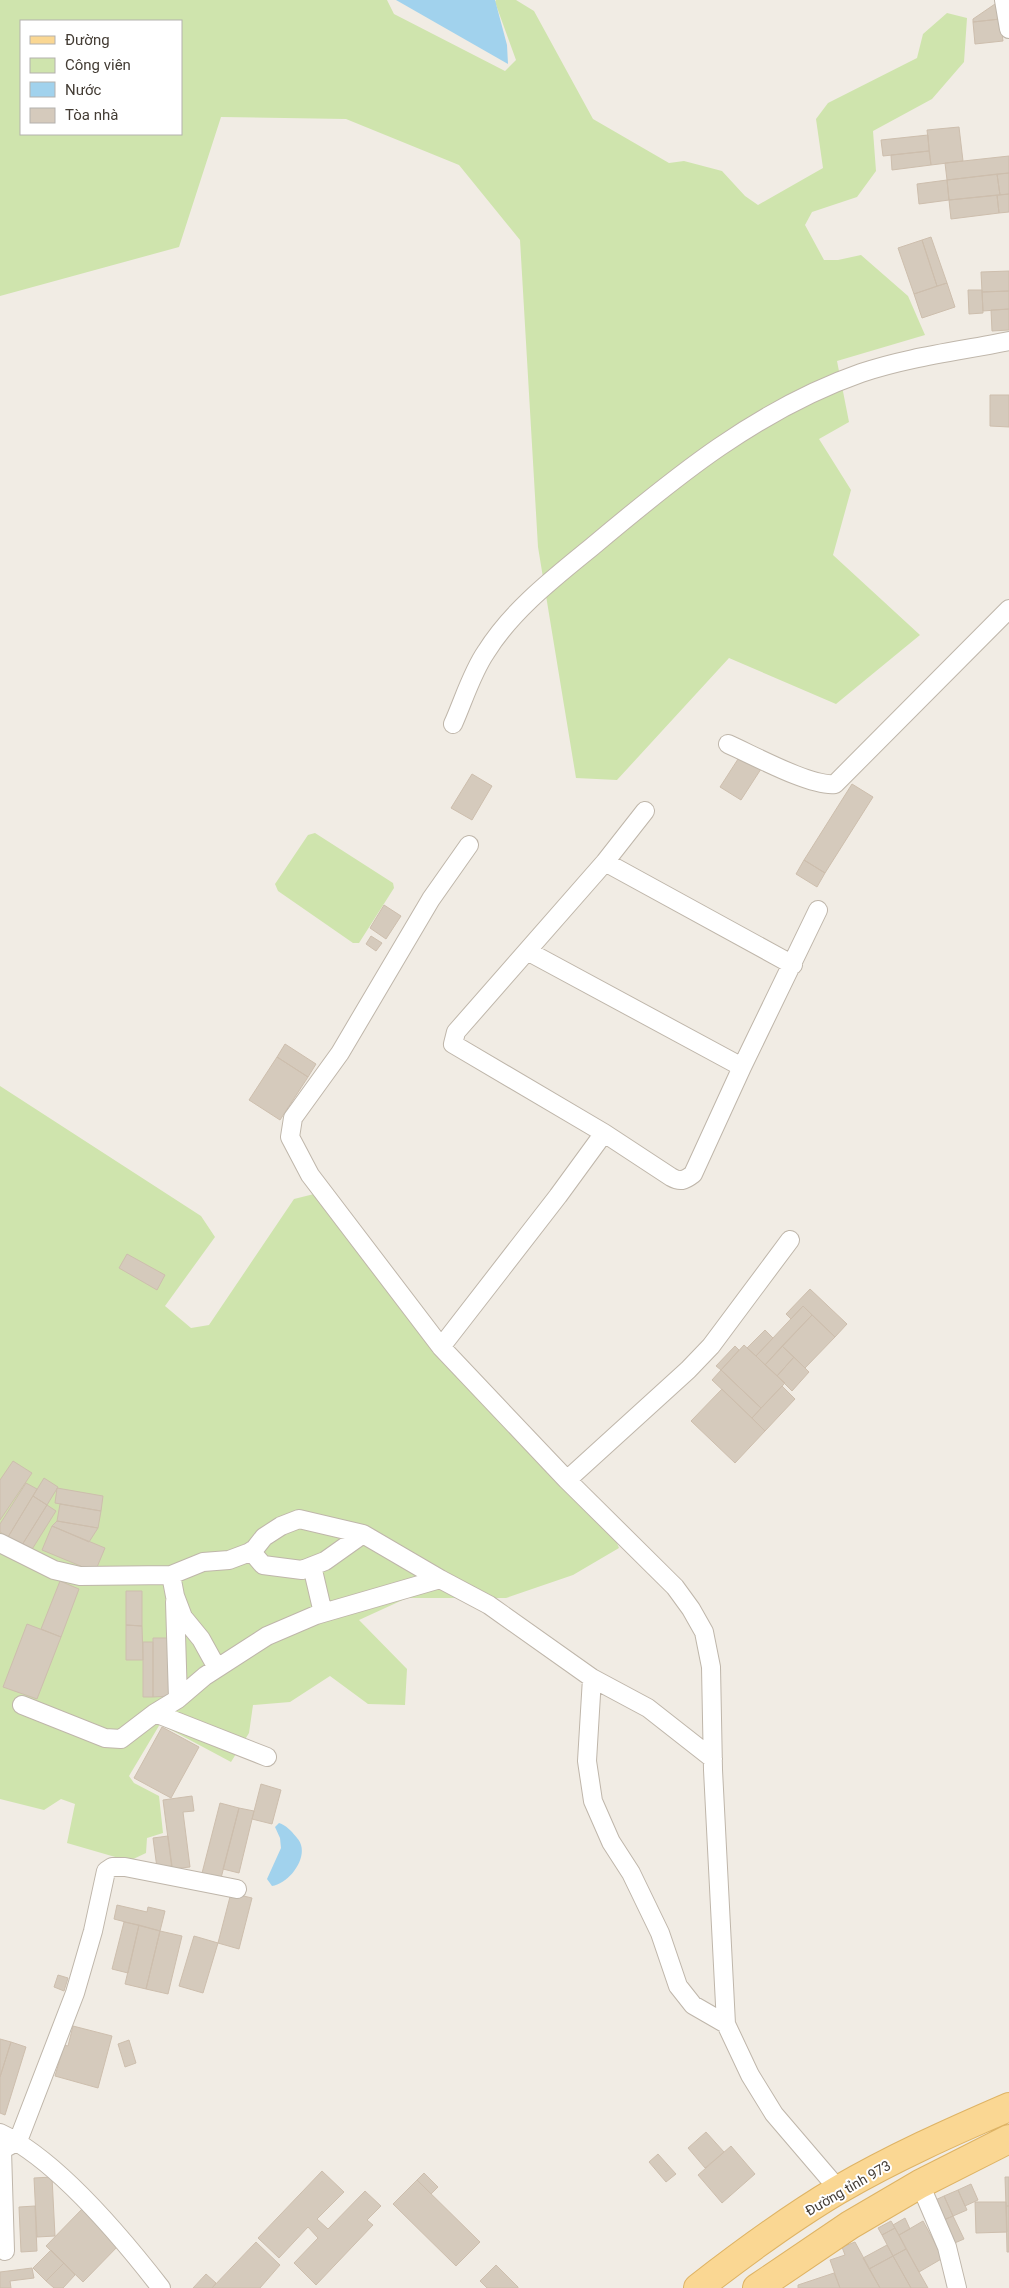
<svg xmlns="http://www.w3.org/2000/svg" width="1009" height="2288" font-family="Roboto,sans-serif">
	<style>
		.green { fill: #cfe4ad; fill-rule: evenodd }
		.water { fill: #a1d2ed }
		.building { fill: #d5cabc; stroke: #cdbead }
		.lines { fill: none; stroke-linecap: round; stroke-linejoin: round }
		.minor-casing { stroke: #bfb6aa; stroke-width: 20 }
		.primary-casing { stroke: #deb364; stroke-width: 30 }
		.minor { stroke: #fff; stroke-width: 18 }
		.primary { stroke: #fad793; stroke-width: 28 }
		.labels { text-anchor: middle; stroke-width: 4; stroke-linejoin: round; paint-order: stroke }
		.street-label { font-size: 14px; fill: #433c34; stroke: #fff }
	</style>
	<rect width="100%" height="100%" fill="#f1ece4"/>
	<path class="green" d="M0,0h387l7,14 111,57 11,-11 -21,-58 1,-2h20l18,11 59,108 76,44 15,-2 38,10 23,25 13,9 65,-37 -7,-49 12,-16 89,-45 6,-24 24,-21 20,5 -3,44 -32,37 -59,32 3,40 -19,26 -45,15 -7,13 19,35h14l23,-5 47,41 17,39 -88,26 12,61 -30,17 32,51 -18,65 87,80 -84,69 -107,-46 -112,122 -41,-2 -38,-231 -18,-307 -61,-75 -113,-46 -125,-2 -42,130 -179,49zM21,21h160v113h-160z
		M315,833l78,50 1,5 -35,55h-6l-75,-52 -3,-7 33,-49z
		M0,1086l201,130 14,21 -50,69 26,22 18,-3 85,-126 20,-5 300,342 5,12 -46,27 -67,23h-99l-48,22 48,49 -2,36 -37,-1 -38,-28 -40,26 -37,3 -4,28 -18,29 -71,-38 -31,52 5,7 25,13 4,37 -16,5 -1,15 -17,8 -62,-18 8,-39 -14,-5 -17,11 -44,-11z"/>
	<path class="water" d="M396,0h99l12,45 1,19z
		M279,1823c6,2 9,5 13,9 3,4 8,8 9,13 5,16 -13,39 -29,41l-5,-7 14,-31 -1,-10 -5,-11z"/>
	<path class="building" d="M995,4h4l1,15 -27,3v-3z
		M1000,19l3,22 -28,3 -2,-22z
		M959,127l4,34 -32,4 -4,-35z
		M928,135l1,16 -46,5 -2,-16z
		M929,151l2,14 -39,5 -1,-15z
		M1009,156v17l-62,7 -2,-17z
		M1009,173v21l-9,1 -3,-21z
		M997,174l3,21 -51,5 -2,-20z
		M947,180l2,20 -30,4 -2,-20z
		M1009,194v18l-10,1 -2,-18z
		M997,195l2,18 -48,6 -2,-19z
		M931,237l16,46 -10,3 -15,-46z
		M922,240l15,46 -23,8 -16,-46z
		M1009,271v20l-27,1 -1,-20z
		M947,283l8,24 -33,11 -8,-24z
		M968,290h14l1,23 -14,1z
		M1009,291v18l-26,2 -1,-19z
		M1009,309v21l-17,1 -1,-21z
		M990,395h19v32l-19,-1z
		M740,756l21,13 -20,31 -21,-13z
		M472,774l20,12 -20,34 -21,-12z
		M852,784l21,13 -48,76 -21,-13z
		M804,860l21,13 -8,14 -21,-13z
		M384,905l17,11 -15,23 -16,-11z
		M371,936l11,7 -6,8 -10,-7z
		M285,1044l31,20 -8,13 -31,-20z
		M277,1057l31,20 -28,43 -31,-20z
		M127,1254l38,21 -8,15 -38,-22z
		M810,1289l37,35 -12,13 -32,-31 -12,13 -5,-5z
		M803,1306l9,9 -47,50 -9,-9z
		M812,1315l23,22 -30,31 -23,-22z
		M765,1330l8,8 -17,18 -9,-8z
		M744,1345l41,38 -24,25 -40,-38z
		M735,1346l4,4 -18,20 -5,-4z
		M782,1346l12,11 -17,19 -12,-11z
		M794,1357l15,15 -17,19 -15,-15z
		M721,1370l40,38 -9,10 -40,-38z
		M782,1386l13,13 -30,32 -13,-13z
		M722,1389l43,42 -30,32 -44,-42z
		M13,1461l19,12 -32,47v-40z
		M44,1478l14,9 -11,18 -14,-9z
		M26,1483l11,6 -29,48 -8,-5v-8z
		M57,1488l46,8 -2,15 -46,-8z
		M33,1496l14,9 -25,40 -14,-8z
		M60,1504l41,7 -3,17 -41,-7z
		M47,1505l9,6 -25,40 -9,-6z
		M57,1521l41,7 -9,14 -37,-16z
		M52,1526l53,22 -10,24 -53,-22z
		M60,1581l19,8 -18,48 -20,-8z
		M126,1591h16v35l-16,-1z
		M27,1624l34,13 -24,62 -34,-12z
		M126,1625l16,1 1,34h-17z
		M153,1638h17v58l-17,1z
		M143,1642h10v55h-10z
		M162,1727l37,20 -28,51 -37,-20z
		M261,1784l20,6 -9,34 -20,-5z
		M192,1796l2,15 -11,1 7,55 -18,2 -9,-69z
		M220,1803l19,5 -19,74 -19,-5z
		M239,1808l15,3 -15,62 -16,-4z
		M168,1836l4,30 -15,2 -4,-30z
		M231,1893l21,5 -13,51 -21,-6z
		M117,1905l30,7 1,-5 17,4 -5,20 -46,-12z
		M124,1922l15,3 -11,48 -16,-4z
		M139,1925l21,6 -14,58 -21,-5z
		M160,1931l22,5 -14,58 -22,-5z
		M194,1936l24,7 -15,50 -24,-7z
		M58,1975l10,3 -4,13 -10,-4z
		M73,2026l39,10 -14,52 -43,-12 9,-31 4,1z
		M0,2039l11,3 -11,35z
		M129,2040l7,23 -11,4 -7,-23z
		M11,2042l15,5 -21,68 -5,-2v-36z
		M706,2132l18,20 -19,16 -17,-20z
		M731,2146l24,28 -33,29 -24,-28z
		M658,2154l18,20 -10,8 -17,-20z
		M322,2171l22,21 -27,27 11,10 37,-38 16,15 -14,14 6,5 -57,60 -22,-22 24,-25 -10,-11 -29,31 -21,-20z
		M424,2173l14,14 -7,7 -14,-14z
		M52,2177l3,59 -18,1 -3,-59z
		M1005,2177h4v29h-3z
		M417,2180l63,62 -24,24 -63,-62z
		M971,2184l7,16 -13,6 -7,-16z
		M958,2190l9,20 -14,6 -9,-20z
		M944,2196l9,20 -14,6 -8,-20z
		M975,2202h31l1,30 -31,1z
		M35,2206l2,45 -16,1 -2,-45z
		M1006,2206h3v46h-2z
		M83,2208l37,36 -37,38 -37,-36z
		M953,2216l11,23 -14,6 -11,-23z
		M905,2218l5,11 -11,6 -6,-10z
		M891,2221l4,7 -13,7 -4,-7z
		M923,2221l20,37 -24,14 -20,-37z
		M895,2228l11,21 -13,7 -11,-21z
		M256,2242l24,23 -20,23h-48z
		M855,2242l25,46h-40l-10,-28 15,-5 -3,-8z
		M887,2245l6,11 -24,13 -6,-11z
		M906,2249l13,23 9,16h-17l-18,-32z
		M51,2250l13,13 -18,18 -13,-13z
		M893,2256l18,32h-31l-11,-19z
		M64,2263l11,12 -12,13h-9l-8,-7z
		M496,2265l22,22v1h-31l-7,-7z
		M32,2268l2,10 -24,3 1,7h-11v-16z
		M834,2273l6,15h-42v-3z
		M206,2274l10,9 -4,5h-19z"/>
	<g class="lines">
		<g class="minor-casing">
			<path id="minor" d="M1004,0l5,29
				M453,724c10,-22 19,-52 33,-72 26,-42 69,-75 107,-106 82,-69 165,-137 268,-173 47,-16 99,-22 148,-32
				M728,744c25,11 83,43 107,40l174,-175
				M645,811l-40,51 -149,170 -3,12 151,89 67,44c9,5 13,4 22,-3l49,-107 76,-157
				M469,845l-38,54 -91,154 -47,65 -3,19 20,38 131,172 126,133 108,107 16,22 13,23 7,35 2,103 13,254 24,51 24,39 65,76
				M605,862l188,103
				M529,952l213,115
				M441,1347l117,-151 46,-63
				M567,1480l121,-110 23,-24 79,-106
				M0,1543l54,27 26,6 91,-1 32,-13 26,-2 24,-9 11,-14 17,-11 18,-7 64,15 77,45
				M251,1551l12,14 39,5 23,-9 38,-27
				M312,1566l11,47
				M171,1575l4,21 8,21 18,22 16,29
				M175,1602l3,97
				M592,1678l-5,83 6,40 18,41 20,31 29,60 18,53 15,19 33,19
				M22,1705l83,33 16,1 34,-26 23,-14 27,-23 62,-40 49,-21 124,-36 49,26 103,73 56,30 65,51
				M155,1713l112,44
				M0,2133c56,26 123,106 161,155
				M2,2150l3,101
				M0,2151l18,-10 57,-148 18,-62 13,-60 6,-4h13l112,22
				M920,2184l27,63 10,41"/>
		</g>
		<g class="primary-casing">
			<path id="primary" d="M698,2288c45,-35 91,-69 140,-98 55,-32 113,-58 171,-83
				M757,2288l93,-63 70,-41 89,-45"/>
		</g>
		<use href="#minor" class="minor"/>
		<use href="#primary" class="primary"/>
	</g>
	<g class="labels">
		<g class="street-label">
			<text transform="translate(848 2188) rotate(-30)" y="5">Đường tỉnh 973</text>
		</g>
	</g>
	<rect x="20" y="20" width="162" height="115" fill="#ffffff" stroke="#b4b1ae"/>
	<rect x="30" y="36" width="25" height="8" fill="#fad793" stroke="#b4b1ae"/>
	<text x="65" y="45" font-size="15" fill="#433c34">Đường</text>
	<rect x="30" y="58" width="25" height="15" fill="#cfe4ad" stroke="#b4b1ae"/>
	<text x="65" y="70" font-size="15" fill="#433c34">Công viên</text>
	<rect x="30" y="82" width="25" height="15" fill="#a1d2ed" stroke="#b4b1ae"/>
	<text x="65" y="95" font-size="15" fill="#433c34">Nước</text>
	<rect x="30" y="108" width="25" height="15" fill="#d5cabc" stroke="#b4b1ae"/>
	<text x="65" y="120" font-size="15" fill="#433c34">Tòa nhà</text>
</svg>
